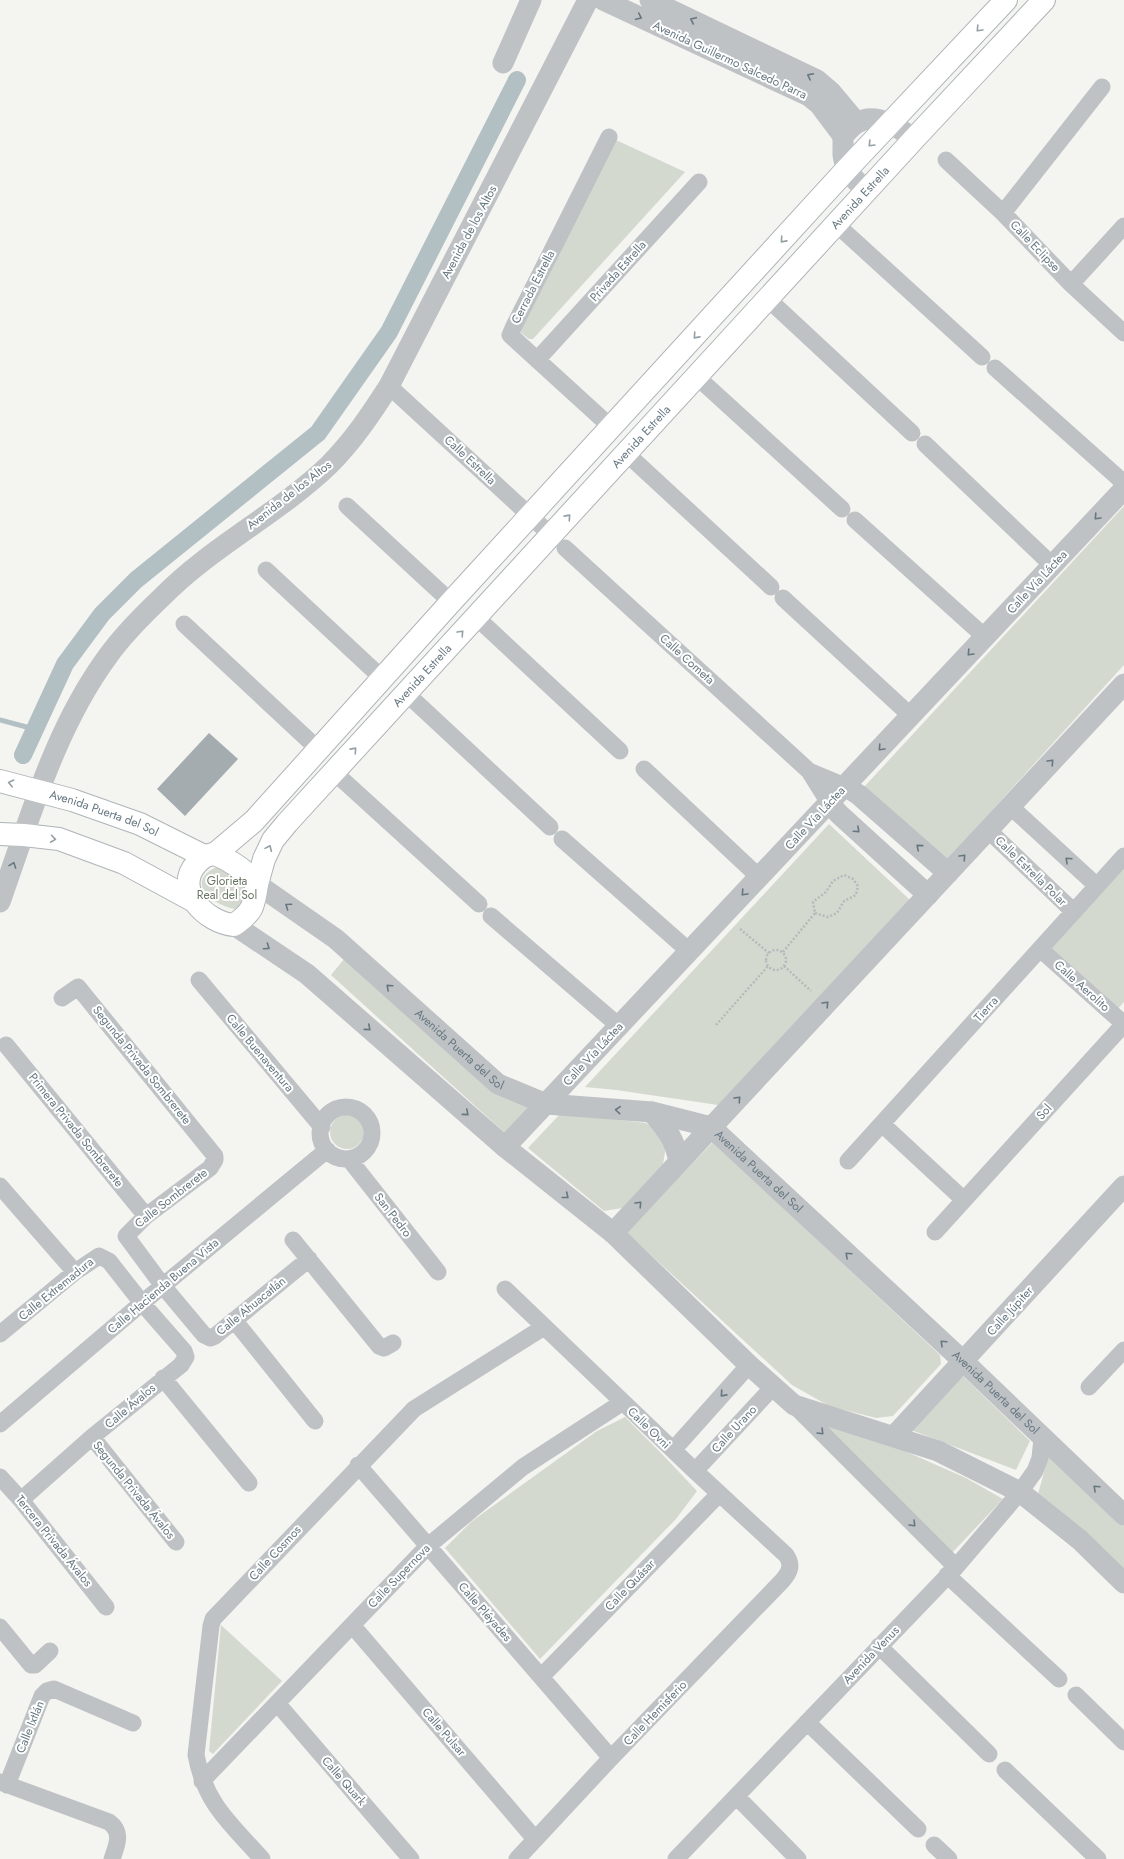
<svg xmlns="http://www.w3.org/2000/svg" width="1124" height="1859" font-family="Jost,sans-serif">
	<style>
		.green { fill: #d4d9d0 }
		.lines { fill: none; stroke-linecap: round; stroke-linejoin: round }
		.stream { stroke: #b3c0c3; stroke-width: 5 }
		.canal { stroke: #b3c0c3; stroke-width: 18 }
		.building { fill: #a4acb0 }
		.secondary-casing { stroke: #aeb4b8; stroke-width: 24 }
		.path { stroke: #b6b9bb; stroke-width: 2.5; stroke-dasharray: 2 2; stroke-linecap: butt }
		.minor { stroke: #bec2c5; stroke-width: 17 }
		.tertiary { stroke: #bec2c5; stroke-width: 21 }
		.secondary { stroke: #fff; stroke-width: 22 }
		.oneway { stroke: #667780 }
		.oneway2 { stroke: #94a0a6 }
		.labels { text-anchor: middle; stroke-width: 4; stroke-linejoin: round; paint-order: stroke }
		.street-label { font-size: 12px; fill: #667780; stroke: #fff }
		.park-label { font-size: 12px; fill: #6a7764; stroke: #fff }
	</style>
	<rect width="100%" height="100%" fill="#f4f4f1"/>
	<path class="green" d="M616,140l69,32 -152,167h-4l-9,-7z
		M1124,506v159l-178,196 -82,-74z
		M829,824l81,76 -192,205 -102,-15 -31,-3z
		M1124,865v137l-9,10 -68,-61z
		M217,867l31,14 -7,29c-24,-1 -60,-27 -24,-43z
		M345,958l189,146 -28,30 -175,-159z
		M561,1113l85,10 12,8 8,15 -3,18 -41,44 -18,3 -76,-63z
		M330 1132a17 17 0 1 1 34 0a17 17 0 1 1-34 0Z
		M713,1142l227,213 1,9 -48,52 -17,2 -47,-12 -37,-21 -166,-153z
		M963,1376l67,65 -14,29 -105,-40z
		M625,1417l37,37 35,37 -21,28 -136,140 -95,-111 27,-27 125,-90z
		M820,1423l80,26 66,29 37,21 -52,55z
		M1049,1454l75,72v44l-86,-76z
		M221,1625l61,56 -69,73 -4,-3z"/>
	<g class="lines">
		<path class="stream" d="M0,720l34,9"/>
		<path class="canal" d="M23,755l42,-91 37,-50 34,-34 182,-147 71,-101 128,-252"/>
	</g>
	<path class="building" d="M209,733l29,26 -53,57 -28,-27z"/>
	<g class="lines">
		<g class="secondary-casing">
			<g id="secondary">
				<path id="s2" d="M0,781l72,19 68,24 64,32"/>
				<path d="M0,834l24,1 35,4 65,24 70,38"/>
				<path d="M215,854l39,-33 197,-219 395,-432 160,-170"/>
				<path d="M215,854c17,7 30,16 42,30 -3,22 -4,28 -23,41 -27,-2 -62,-35 -37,-62 6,-6 9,-8 18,-9z"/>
				<path id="s3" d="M257,884l7,-25 9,-19 14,-17 627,-684 130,-139"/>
			</g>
		</g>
		<path class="path" d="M740,929l29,24
			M766 960a10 10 0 1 1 20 0a10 10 0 1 1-20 0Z
			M783,952l32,-39 -2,-11 13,-10 7,-11 11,-6 9,4 5,7 -2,9 -12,6 -7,12 -9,4 -13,-4
			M784,966l27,25
			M716,1025l52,-59"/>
		<path class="minor" d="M609,137l-96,191 -3,7 102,93
			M946,160l57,53 68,71 53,49
			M1003,213l99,-126
			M836,224l146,133
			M1071,284l53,-58
			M768,299l144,134
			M537,360l162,-178
			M995,368l129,115
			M696,376l146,133
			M389,386l162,149
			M925,444l127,121
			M626,453l145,134
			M347,506l104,96
			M855,520l130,117
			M565,548l244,223 20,32
			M266,570l117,109
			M783,598l128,118
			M476,617l144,134
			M184,624l134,125
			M406,693l144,134
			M644,769l115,108
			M809,771l36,15
			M334,772l145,132
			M1010,806l87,80
			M988,830l86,82
			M562,839l127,112
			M491,916l128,110
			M1040,949l84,75
			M199,980l123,147
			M62,998l16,-11 137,169v4l-5,8 -64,48 -20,20 37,50 41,49 6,3 5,-2 94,-77
			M6,1045l140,171
			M320 1133a26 26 0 1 1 52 0a26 26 0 1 1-52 0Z
			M882,1124l82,76
			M349,1159l89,113
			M848,1161l276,-305
			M0,1186l75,86
			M935,1232l189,-208
			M293,1240l86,106 5,2 9,-5
			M505,1289l190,182 91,84c7,10 4,17 -4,26l-171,177 -94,101
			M234,1320l81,101
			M0,1334l75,-62 24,-16 10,5 33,42 42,48 2,6 -5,8 -89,72 -71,63
			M163,1378l86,105
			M1089,1387l35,-37
			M794,1405l162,162
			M0,1424l142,-121 185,-153
			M92,1437l84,105
			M673,1450l76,-85
			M358,1465l253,293
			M695,1471l78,-84
			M0,1477l21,23 85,107
			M947,1575l112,104
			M352,1625l183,214
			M0,1627l31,38h4l15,-14
			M879,1646l110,108
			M541,1677l178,-183
			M1076,1695l48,47
			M277,1703l134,156
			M807,1722l111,107
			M1005,1770l93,89
			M202,1781l226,-235 95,-79 100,-65
			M0,1782l109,40c14,10 8,23 3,37
			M7,1785l35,-89 5,-5 7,-2 79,34
			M736,1796l62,63
			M934,1845l15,14
			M262,1859c-31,-35 -57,-55 -66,-104l15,-129 2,-7 201,-210 130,-82
			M676,1859l280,-292 64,-75 15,-21 5,-13 2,-20"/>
		<g class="tertiary">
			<path d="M603,0l206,96 10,8 24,32"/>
			<path d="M650,0l167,80 14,12 26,31"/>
			<path d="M503,63l28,-63"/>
			<path d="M866,191l-20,-21 -3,-15v-19c4,-4 9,-10 14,-13 19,-12 42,5 57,16"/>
			<path d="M845,786l14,9 89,78"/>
			<path d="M829,803l10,11 89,81"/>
			<path id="s1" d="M257,884l79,55 162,145 48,20 106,8 59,15 253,235 160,153"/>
			<path d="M0,902c30,-84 55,-174 108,-246 15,-21 35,-41 54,-59 50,-51 116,-83 167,-132 24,-24 42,-51 60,-79l199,-386"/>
			<path d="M234,925l73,49 198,173 108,86 136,132 45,40 144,46 82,41 60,48 44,43"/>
			<path d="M652,1112c15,18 23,27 27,50"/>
			<path d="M505,1147l619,-658"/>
			<path d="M613,1233l511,-549"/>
			<path d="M894,1436l230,-250"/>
		</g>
		<use href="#secondary" class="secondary"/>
	</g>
	<defs><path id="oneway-chevron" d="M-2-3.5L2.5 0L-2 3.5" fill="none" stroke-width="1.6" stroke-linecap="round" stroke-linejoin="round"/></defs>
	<g class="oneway">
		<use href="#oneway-chevron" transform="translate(639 17) rotate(25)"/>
		<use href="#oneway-chevron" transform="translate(693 20) rotate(-155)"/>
		<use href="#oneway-chevron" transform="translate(810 76) rotate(-153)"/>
		<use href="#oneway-chevron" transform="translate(1097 517) rotate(133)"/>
		<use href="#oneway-chevron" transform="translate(970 653) rotate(133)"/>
		<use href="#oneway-chevron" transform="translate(881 748) rotate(133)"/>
		<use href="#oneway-chevron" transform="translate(1051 762) rotate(-47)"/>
		<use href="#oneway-chevron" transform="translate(857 830) rotate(42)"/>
		<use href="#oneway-chevron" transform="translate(919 847) rotate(-139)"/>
		<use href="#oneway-chevron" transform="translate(963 857) rotate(-47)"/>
		<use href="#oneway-chevron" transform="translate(1068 860) rotate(-137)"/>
		<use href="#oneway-chevron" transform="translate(13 865) rotate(-70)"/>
		<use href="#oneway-chevron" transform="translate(744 893) rotate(133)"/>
		<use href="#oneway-chevron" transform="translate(288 906) rotate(-145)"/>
		<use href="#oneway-chevron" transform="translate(267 947) rotate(34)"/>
		<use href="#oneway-chevron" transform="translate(389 987) rotate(-138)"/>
		<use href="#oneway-chevron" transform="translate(826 1004) rotate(-47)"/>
		<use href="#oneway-chevron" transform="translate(368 1028) rotate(41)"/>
		<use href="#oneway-chevron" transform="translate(738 1099) rotate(-47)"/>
		<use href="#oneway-chevron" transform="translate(618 1110) rotate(-175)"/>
		<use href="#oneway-chevron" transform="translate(466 1113) rotate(41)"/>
		<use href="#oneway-chevron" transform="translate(566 1196) rotate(39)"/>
		<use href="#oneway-chevron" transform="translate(639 1204) rotate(-47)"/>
		<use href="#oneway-chevron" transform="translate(848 1255) rotate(-137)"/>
		<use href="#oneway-chevron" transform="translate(943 1343) rotate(-137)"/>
		<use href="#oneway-chevron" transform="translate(723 1394) rotate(132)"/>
		<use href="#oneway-chevron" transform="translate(821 1432) rotate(45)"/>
		<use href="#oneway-chevron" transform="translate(1096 1488) rotate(-137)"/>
		<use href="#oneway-chevron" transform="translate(913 1524) rotate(45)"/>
	</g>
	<g class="oneway2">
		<use href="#oneway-chevron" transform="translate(979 29) rotate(133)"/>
		<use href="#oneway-chevron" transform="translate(871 144) rotate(134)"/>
		<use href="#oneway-chevron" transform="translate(783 240) rotate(132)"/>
		<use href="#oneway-chevron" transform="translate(696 336) rotate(132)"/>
		<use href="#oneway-chevron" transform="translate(568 517) rotate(-48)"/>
		<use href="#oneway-chevron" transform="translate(461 633) rotate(-47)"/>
		<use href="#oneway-chevron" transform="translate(354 750) rotate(-48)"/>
		<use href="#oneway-chevron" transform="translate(11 783) rotate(-167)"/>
		<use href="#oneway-chevron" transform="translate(53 839) rotate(8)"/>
		<use href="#oneway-chevron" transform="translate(269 848) rotate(-66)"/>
	</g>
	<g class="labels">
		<g class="street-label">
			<text transform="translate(730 60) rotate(25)" y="4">Avenida Guillermo Salcedo Parra</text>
			<text dy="4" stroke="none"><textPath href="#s3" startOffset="917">Avenida Estrella</textPath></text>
			<text transform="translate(469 232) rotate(-62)" y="4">Avenida de los Altos</text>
			<text transform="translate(1035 246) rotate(46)" y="4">Calle Eclipse</text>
			<text transform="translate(618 271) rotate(-48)" y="4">Privada Estrella</text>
			<text transform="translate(533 287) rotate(-63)" y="4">Cerrada Estrella</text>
			<text dy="4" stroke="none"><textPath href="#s3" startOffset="593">Avenida Estrella</textPath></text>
			<text transform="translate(470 460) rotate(43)" y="4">Calle Estrella</text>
			<text transform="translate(289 495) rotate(-38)" y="4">Avenida de los Altos</text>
			<text transform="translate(1037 582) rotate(-47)" y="4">Calle Vía Láctea</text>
			<text transform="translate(687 659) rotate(42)" y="4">Calle Cometa</text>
			<text dy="4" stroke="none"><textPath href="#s3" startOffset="269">Avenida Estrella</textPath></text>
			<text dy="4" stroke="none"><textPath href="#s2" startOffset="109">Avenida Puerta del Sol</textPath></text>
			<text transform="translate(815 818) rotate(-47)" y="4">Calle Vía Láctea</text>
			<text transform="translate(1031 871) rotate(44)" y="4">Calle Estrella Polar</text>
			<text transform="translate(1082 986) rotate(42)" y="4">Calle Aerolito</text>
			<text transform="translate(986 1009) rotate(-48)" y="4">Tierra</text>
			<text dy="4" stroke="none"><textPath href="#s1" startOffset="262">Avenida Puerta del Sol</textPath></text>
			<text transform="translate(260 1053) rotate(50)" y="4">Calle Buenaventura</text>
			<text transform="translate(593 1054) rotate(-47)" y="4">Calle Vía Láctea</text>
			<text transform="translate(142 1065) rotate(51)" y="4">Segunda Privada Sombrerete</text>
			<text transform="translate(1044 1112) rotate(-48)" y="4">Sol</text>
			<text transform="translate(76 1130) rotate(51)" y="4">Primera Privada Sombrerete</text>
			<text dy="4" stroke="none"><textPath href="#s1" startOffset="598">Avenida Puerta del Sol</textPath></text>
			<text transform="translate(171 1198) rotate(-38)" y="4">Calle Sombrerete</text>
			<text transform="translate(393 1215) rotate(52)" y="4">San Pedro</text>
			<text transform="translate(163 1286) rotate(-40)" y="4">Calle Hacienda Buena Vista</text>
			<text transform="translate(56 1289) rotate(-39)" y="4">Calle Extremadura</text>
			<text transform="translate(251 1306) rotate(-39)" y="4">Calle Ahuacatlán</text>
			<text transform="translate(1010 1311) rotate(-48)" y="4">Calle Júpiter</text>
			<text dy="4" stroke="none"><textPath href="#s1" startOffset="922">Avenida Puerta del Sol</textPath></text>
			<text transform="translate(130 1406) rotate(-40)" y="4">Calle Ávalos</text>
			<text transform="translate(649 1428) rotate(44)" y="4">Calle Ovni</text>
			<text transform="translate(734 1429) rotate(-47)" y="4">Calle Urano</text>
			<text transform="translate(134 1490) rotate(51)" y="4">Segunda Privada Ávalos</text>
			<text transform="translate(54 1541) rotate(51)" y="4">Tercera Privada Ávalos</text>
			<text transform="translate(275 1553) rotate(-47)" y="4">Calle Cosmos</text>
			<text transform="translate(399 1576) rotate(-46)" y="4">Calle Supernova</text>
			<text transform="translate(630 1585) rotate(-46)" y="4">Calle Quásar</text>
			<text transform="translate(485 1612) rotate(49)" y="4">Calle Pléyades</text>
			<text transform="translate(871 1655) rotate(-46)" y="4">Avenida Venus</text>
			<text transform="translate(655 1713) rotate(-46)" y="4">Calle Hemisferio</text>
			<text transform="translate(30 1727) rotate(-68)" y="4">Calle Ixtlán</text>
			<text transform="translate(444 1732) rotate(49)" y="4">Calle Pulsar</text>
			<text transform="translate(344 1781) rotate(49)" y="4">Calle Quark</text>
		</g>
		<g class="park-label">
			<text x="227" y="885">Glorieta<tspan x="227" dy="14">Real del Sol</tspan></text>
		</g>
	</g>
</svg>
